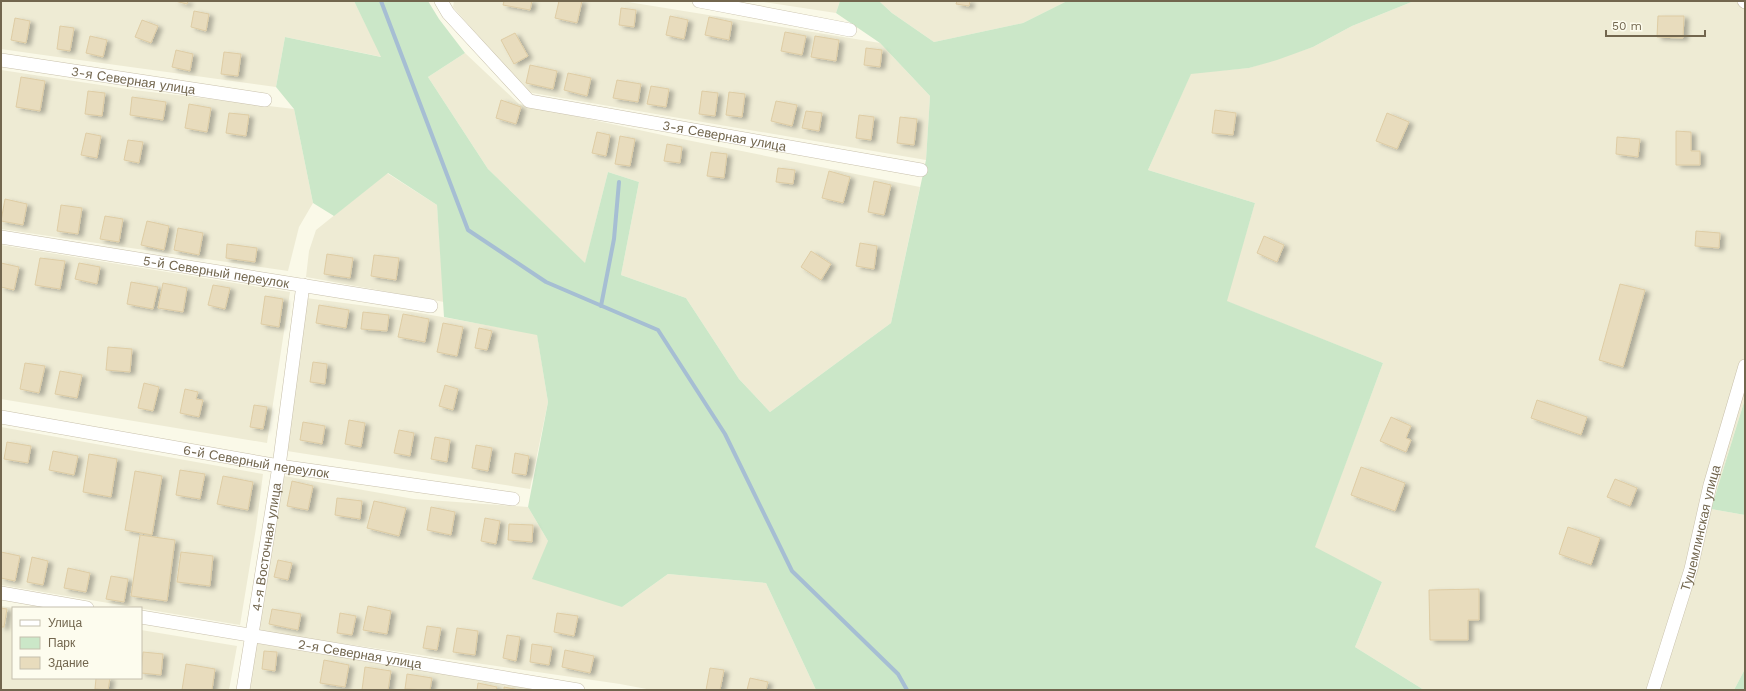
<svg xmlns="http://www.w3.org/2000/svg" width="1746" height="691" font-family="'Work Sans',sans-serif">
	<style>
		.residential { fill: #eeebd4 }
		.green { fill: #cbe7c8 }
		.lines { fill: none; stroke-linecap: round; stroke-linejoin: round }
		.stream { stroke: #a6bed3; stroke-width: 4 }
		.building { fill: #e8dcbd; stroke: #decca4; filter: url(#shadow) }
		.minor-casing { stroke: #c9c1ac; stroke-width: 14 }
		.minor { stroke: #fff; stroke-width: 13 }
		.labels { text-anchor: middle; stroke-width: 3.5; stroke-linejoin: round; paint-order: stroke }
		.street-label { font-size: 13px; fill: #72664e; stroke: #fdfcee }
	</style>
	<defs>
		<filter id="shadow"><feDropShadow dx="4.5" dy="2.5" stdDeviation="2" flood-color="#0004"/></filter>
	</defs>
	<rect width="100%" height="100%" fill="#faf9e8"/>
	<path class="residential" d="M1,1h353l28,56 -97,-20 -9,50 -240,-33 -35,-5z
		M454,1h168l258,42 50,53 -4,64 -399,-68 -74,-85z
		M757,1h83l-4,12z
		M879,1h188l-44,22 -89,19 -42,-29z
		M1414,1h331v398l-34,110 34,6v154l-11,21h-310l-69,-43 27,-65 -68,-34 69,-185 -157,-62 29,-98 -107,-33 43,-97 58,-5 64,-21 39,-21z
		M465,53l54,51 148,32 253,51 -29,136 -121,89 -31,-33 -53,-81 -65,-23 18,-93 -31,-10 -23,92 -97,-95 -60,-92z
		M1,70l133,20 160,19 19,94 -14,24 -11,44 -287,-42z
		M387,173l50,32 7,97 -138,-25 3,-26 7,-21z
		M1,245l289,47 -23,151 -266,-44z
		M306,298l114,15 117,21 11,68 -18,87 -243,-38z
		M1,427l262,47 -7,54 -16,97 -239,-40z
		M284,476l130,23 114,8 20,34 74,66 46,-33 98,9 50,107h-164l-32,-6 -363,-53z
		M1,606l12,2v70h128v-48l96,16 -8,44h-228z
		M256,643l165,27 118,20h-292z"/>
	<path class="green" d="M354,1h74l11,18 26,34 -37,24 60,92 97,94 23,-91 31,10 -18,93 65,23 53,81 31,33 121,-89 35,-163 4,-64 -50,-53 -44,-30 4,-12h39l13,12 42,29 89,-19 44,-22h347l-62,25 -39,21 -36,13 -28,8 -58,6 -43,96 107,33 -28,98 156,62 -68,184 67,35 -27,65 69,43h-608l-50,-107 -98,-9 -46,33 -90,-28 16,-38 -20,-34 20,-105 -11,-67 -93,-18 -7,-112 -49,-32 -54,43 -21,-13 -19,-94 -18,-22 9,-50 96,20z
		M1745,399v116l-34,-6z
		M1745,669v21h-11z"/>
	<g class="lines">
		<path class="stream" d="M381,1l87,229 78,52 112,48 67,104 67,137 106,103 9,16
			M601,306l13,-67 5,-57"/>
	</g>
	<path class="building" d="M175,1h13l-1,3z
		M504,1h28l-2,9 -27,-5z
		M559,1h23l-5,22 -22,-5z
		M957,1h13l-1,5 -13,-2z
		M621,8l15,2 -2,17 -15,-2z
		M194,11l15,3 -3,17 -15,-4z
		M670,16l18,4 -4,19 -18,-4z
		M1658,16h26l-1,22 -26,-1z
		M709,17l23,5 -3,18 -24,-5z
		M15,18l15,3 -4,22 -15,-3z
		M142,20l16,6 -7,17 -16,-6z
		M60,26l14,2 -4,23 -13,-2z
		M785,32l21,4 -4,19 -21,-4z
		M515,33l13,23 -14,8 -13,-24z
		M90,36l17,4 -4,17 -17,-4z
		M815,36l24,4 -3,21 -25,-4z
		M866,48l16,2 -2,17 -16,-2z
		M176,50l17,4 -3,17 -18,-4z
		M224,52l17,2 -3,22 -17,-2z
		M530,65l27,6 -4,18 -27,-6z
		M568,73l23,5 -4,18 -23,-6z
		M21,77l24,4 -5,30 -24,-4z
		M617,80l24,4 -3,18 -25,-4z
		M651,86l18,3 -3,18 -19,-3z
		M88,91l17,2 -3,23 -17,-2z
		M702,91l16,2 -3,23 -16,-2z
		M729,92l16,2 -3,23 -16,-2z
		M132,97l34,5 -3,18 -33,-5z
		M501,100l20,7 -5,17 -20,-6z
		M776,101l21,4 -5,21 -21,-5z
		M189,104l22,4 -4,24 -22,-4z
		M1215,110l21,3 -3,22 -21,-2z
		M806,111l16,2 -3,18 -17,-3z
		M229,113l20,2 -3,21 -20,-3z
		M1387,113l22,9 -12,27 -21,-8z
		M859,115l15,2 -3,23 -15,-2z
		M900,117l17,2 -3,26 -17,-2z
		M1676,131l15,1v19h9v14h-24z
		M597,132l13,3 -4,21 -14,-3z
		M86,133l15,3 -4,22 -16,-3z
		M620,136l15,3 -5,27 -15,-2z
		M1617,137l23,2 -2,18 -22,-3z
		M128,140l15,2 -4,21 -15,-3z
		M667,144l15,3 -2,16 -16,-2z
		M711,152l16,2 -3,24 -17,-2z
		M778,168l17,2 -2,14 -17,-2z
		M829,171l21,6 -7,26 -21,-5z
		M874,181l17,4 -7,30 -16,-3z
		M5,199l22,5 -4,21 -22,-4z
		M61,205l21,3 -4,26 -21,-3z
		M105,216l18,3 -4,23 -19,-3z
		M147,221l22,5 -5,24 -23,-5z
		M178,228l25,5 -4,22 -25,-5z
		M1696,231l24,2 -1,15 -24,-2z
		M1264,236l20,9 -7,17 -20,-9z
		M860,243l17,3 -3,23 -18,-3z
		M227,244l30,4 -2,14 -29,-4z
		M811,251l20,13 -10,16 -20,-13z
		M327,254l26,4 -3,20 -26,-4z
		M374,255l25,3 -3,22 -25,-4z
		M40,258l25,3 -5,28 -25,-4z
		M1,263l18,4 -5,23 -13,-3z
		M79,263l21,4 -3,17 -22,-5z
		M131,282l27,5 -5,22 -26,-5z
		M163,283l24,5 -4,24 -25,-4z
		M1620,284l25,6 -22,77 -24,-7z
		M213,285l17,3 -5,21 -17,-4z
		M265,296l18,3 -4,28 -18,-3z
		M319,305l30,5 -3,18 -30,-5z
		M363,312l26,3 -2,16 -26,-2z
		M403,314l26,5 -4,23 -27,-5z
		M443,323l20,4 -6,29 -20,-4z
		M479,328l13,3 -5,19 -12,-2z
		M108,347l24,2 -2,23 -24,-2z
		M313,362l14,2 -2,20 -15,-2z
		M25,363l20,3 -6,27 -19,-4z
		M60,371l22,4 -5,23 -22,-4z
		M144,383l15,4 -6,24 -15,-3z
		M445,385l13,4 -5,21 -14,-4z
		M185,389l13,3 -2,7 7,1 -4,17 -19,-4z
		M1537,400l50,17 -6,18 -50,-17z
		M254,405l13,2 -4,22 -13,-2z
		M1391,417l20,9 -5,12 5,2 -5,12 -26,-11z
		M349,420l16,3 -4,24 -16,-3z
		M303,422l22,4 -3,18 -22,-4z
		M399,430l15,3 -4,23 -16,-3z
		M435,437l15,3 -3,22 -16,-3z
		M7,442l24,4 -3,17 -24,-4z
		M476,445l16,3 -4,23 -16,-3z
		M53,451l25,5 -4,19 -25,-5z
		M515,453l14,3 -3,19 -14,-2z
		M89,454l28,5 -6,38 -28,-5z
		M1361,467l44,16 -10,28 -44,-16z
		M180,470l25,4 -5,25 -24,-4z
		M135,471l27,5 -10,59 -27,-5z
		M223,476l30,6 -5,28 -31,-6z
		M1615,479l22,9 -7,18 -23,-9z
		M292,481l21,5 -5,24 -21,-4z
		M337,498l25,3 -2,18 -25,-4z
		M374,501l32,7 -7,28 -32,-8z
		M431,507l24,5 -4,23 -24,-5z
		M485,518l15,3 -4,23 -15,-3z
		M509,524l24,1 -1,17 -24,-2z
		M1568,527l32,11 -9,27 -32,-11z
		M140,535l35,5 -8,61 -36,-5z
		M1,552l19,4 -5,25 -14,-3z
		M181,552l32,4 -3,30 -33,-4z
		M32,557l16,4 -5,24 -16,-3z
		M278,560l14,3 -4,17 -14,-3z
		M68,568l22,5 -4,19 -22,-4z
		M111,576l17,3 -4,23 -18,-3z
		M1479,589v31h-11v20h-38l-1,-50z
		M368,606l23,5 -4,23 -24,-4z
		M1,608l6,1 -3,18h-3z
		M272,609l29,5 -3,16 -29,-6z
		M340,613l16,3 -4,19 -15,-2z
		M557,613l21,3 -4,20 -20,-4z
		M427,626l14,2 -4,22 -14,-2z
		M457,628l21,3 -3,24 -22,-3z
		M507,635l13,2 -4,24 -13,-3z
		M532,644l20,3 -3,18 -19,-3z
		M565,650l29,6 -4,17 -28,-6z
		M264,651l13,1 -2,19 -13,-2z
		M143,652l20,2 -2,21 -20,-2z
		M324,660l25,5 -4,22 -25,-4z
		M186,664l29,5 -3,21h-30z
		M365,667l26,4 -3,19h-26z
		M710,668l14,2 -4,20h-14z
		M407,674l25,4 -2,12 -25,-1z
		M96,678h14l-2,12 -13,-1z
		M750,678l18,4 -2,8h-19z
		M478,683l19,4 -1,3h-19z
		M504,687l16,3h-16z"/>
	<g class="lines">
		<g class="minor-casing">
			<g id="minor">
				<path id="s1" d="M441,1l7,12 81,88 392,69"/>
				<path d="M699,1l151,29"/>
				<path d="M1744,1l1,1"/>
				<path id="s2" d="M1,60l264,40"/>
				<path id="s3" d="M1,237l430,69"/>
				<path id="s4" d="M1,417l278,49 234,33"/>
				<path d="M1,593l86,15"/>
				<path id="s5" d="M141,617l437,73"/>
				<path id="s6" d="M243,690l36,-224 24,-181"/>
				<path id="s7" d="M1653,690l38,-121 19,-84 35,-119"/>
			</g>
		</g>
		<use href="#minor" class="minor"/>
	</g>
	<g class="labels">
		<g class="street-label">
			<text dy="5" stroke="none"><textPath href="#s2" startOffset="134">3-я Северная улица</textPath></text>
			<text dy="5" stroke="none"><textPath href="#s1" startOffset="332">3-я Северная улица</textPath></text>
			<text dy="5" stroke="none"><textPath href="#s3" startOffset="218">5-й Северный переулок</textPath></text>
			<text dy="5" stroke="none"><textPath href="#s4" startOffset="259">6-й Северный переулок</textPath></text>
			<text dy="5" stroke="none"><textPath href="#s7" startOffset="169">Тушемлинская улица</textPath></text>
			<text dy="5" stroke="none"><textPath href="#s6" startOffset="145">4-я Восточная улица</textPath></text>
			<text dy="5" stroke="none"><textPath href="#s5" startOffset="222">2-я Северная улица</textPath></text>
		</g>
	</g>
	<rect width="1746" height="691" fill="none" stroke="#72664e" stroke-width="4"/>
	<rect x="12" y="607" width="130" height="72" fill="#fdfcee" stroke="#c5c0ae"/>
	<rect x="20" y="620" width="20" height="6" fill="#ffffff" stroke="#c5c0ae"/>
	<text x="48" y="627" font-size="12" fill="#72664e">Улица</text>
	<rect x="20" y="637" width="20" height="12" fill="#cbe7c8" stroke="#c5c0ae"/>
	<text x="48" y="647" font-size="12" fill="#72664e">Парк</text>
	<rect x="20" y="657" width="20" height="12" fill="#e8dcbd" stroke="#c5c0ae"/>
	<text x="48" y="667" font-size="12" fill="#72664e">Здание</text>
	<path d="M1606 30v6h99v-6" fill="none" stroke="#72664e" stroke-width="2"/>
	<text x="1612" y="30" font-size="12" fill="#72664e" stroke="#fdfcee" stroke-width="3" paint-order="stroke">50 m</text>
</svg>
